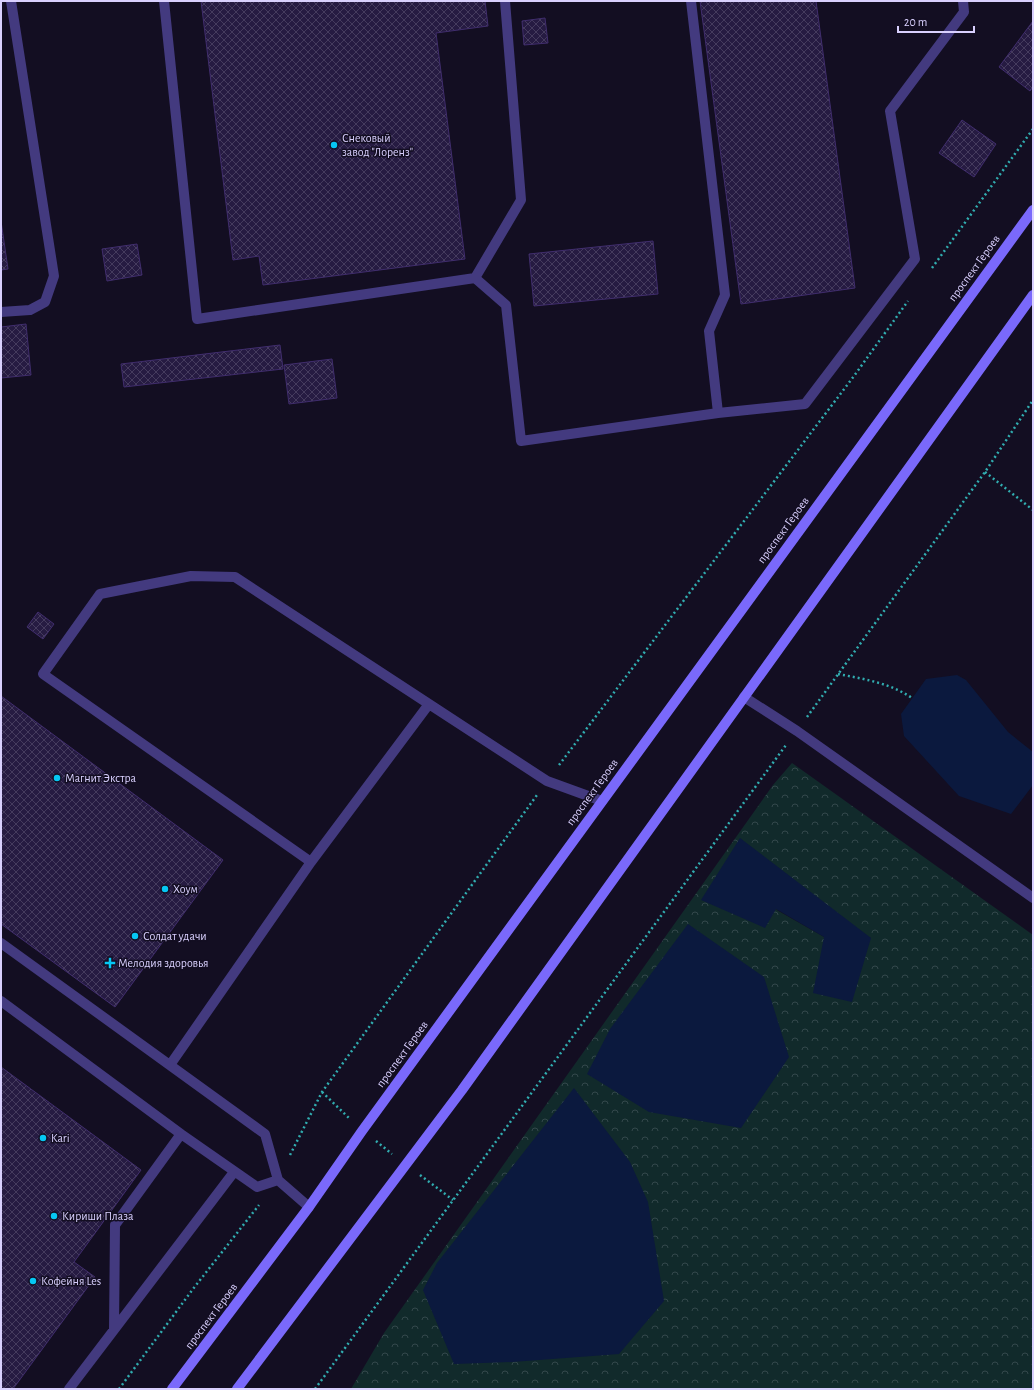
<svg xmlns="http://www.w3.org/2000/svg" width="1034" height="1390" font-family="'Alegreya Sans',sans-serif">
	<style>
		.forest { fill: url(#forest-crowns); fill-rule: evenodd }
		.water { fill: #0b193e }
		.building { fill: url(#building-cross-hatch); stroke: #402d6d }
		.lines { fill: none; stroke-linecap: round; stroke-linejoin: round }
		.path { stroke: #31adb0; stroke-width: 2.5; stroke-dasharray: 2 3; stroke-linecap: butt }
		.service { stroke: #433a7f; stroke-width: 10 }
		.secondary { stroke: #7a69fb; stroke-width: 10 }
		.poi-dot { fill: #06c7f3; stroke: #130e22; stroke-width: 1.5 }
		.labels { text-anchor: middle; stroke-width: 3; stroke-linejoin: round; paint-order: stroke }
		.poi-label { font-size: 12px; fill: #d9d0fe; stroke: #130e22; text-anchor: start }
		.street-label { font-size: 12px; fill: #d9d0fe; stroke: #130e22 }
	</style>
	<defs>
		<pattern id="forest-crowns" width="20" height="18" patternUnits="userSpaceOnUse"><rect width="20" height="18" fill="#112a2b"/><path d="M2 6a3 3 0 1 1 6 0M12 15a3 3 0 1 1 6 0" fill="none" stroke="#33484b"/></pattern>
		<pattern id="building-cross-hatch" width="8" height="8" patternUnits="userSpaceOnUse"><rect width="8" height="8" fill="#261b42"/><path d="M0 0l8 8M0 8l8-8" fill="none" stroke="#453b5e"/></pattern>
	</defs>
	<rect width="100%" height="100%" fill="#130e22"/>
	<path class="forest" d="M792,763l241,172v454h-682l33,-56 389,-548zM775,909l96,29 -47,-1z"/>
	<path class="water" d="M957,675l9,5 42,52 25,20v33l-22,29 -52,-18 -55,-60 -3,-22 25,-35z
		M740,838l131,100 -19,64 -39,-9 11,-56 -48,-28 -11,19 -64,-28z
		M688,924l76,53 25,80 -48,71 -92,-16 -62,-38 23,-45z
		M574,1088l56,74 18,40 16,99 -45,53 -107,8 -58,2 -31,-74 14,-27z"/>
	<path class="building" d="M201,1h284l3,25 -52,7 29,226 -202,26 -4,-29 -26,4z
		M700,1h116l39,287 -114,16z
		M545,18l3,25 -24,2 -2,-24z
		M1033,21v66l-3,4 -31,-24z
		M962,120l34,24 -22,33 -35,-24z
		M1,221l7,48 -7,1z
		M653,241l5,53 -124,12 -5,-52z
		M137,244l5,31 -35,6 -5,-32z
		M26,324l5,51 -30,3v-51z
		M280,345l3,24 -159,18 -3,-23z
		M332,359l5,39 -48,6 -5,-39z
		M38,612l16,12 -11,15 -16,-12z
		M1,696l222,164 -108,147 -114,-83z
		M1,1067l140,103 -67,92 21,15 -82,112h-12z"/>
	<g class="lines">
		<path class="path" d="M932,268l101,-139
			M985,472l48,38
			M838,674c26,5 52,9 74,24
			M807,717l178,-245 48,-72
			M559,765l295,-389 54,-75
			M322,1092l27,26
			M376,1141l16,13
			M290,1155l32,-63 215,-297
			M420,1175l33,25
			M119,1389l74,-100 66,-84
			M315,1389l471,-644"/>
		<path class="service" d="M164,1l33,318 278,-41 46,-78 -16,-199
			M691,1l34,294 -16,36 9,82
			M475,278l31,27 15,136 197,-28 87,-9 110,-145 -25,-148 74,-99 -1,-11
			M1,312l29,-2 15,-8 9,-26 -43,-275
			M744,697l53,34 236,167
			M311,862l-268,-188 57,-80 91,-18 44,1 194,127
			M1,943l264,191 13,46 31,27
			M1,1001l180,133 76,53 21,-7
			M170,1065l141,-203 118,-158 118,77 55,20
			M114,1330l1,-105 66,-91
			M69,1389l165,-217"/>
		<path class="secondary" d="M172,1389l137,-182 53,-76 671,-921
			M237,1389l225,-299 571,-795"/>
	</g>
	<g class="poi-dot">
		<circle cx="334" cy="145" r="4"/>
		<circle cx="57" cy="778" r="4"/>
		<circle cx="165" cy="889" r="4"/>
		<circle cx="135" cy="936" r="4"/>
		<path d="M108 957h4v4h4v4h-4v4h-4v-4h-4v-4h4z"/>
		<circle cx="43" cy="1138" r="4"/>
		<circle cx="54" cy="1216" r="4"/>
		<circle cx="33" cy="1281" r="4"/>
	</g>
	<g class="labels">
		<g class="poi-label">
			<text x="342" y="142">Снековый<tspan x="342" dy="14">завод "Лоренз"</tspan></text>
			<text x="65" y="782">Магнит Экстра</text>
			<text x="173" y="893">Хоум</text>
			<text x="143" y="940">Солдат удачи</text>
			<text x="118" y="967">Мелодия здоровья</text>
			<text x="51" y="1142">Kari</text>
			<text x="62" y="1220">Кириши Плаза</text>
			<text x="41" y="1285">Кофейня Les</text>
		</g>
		<g class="street-label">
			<text transform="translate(974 268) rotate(-54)" y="4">проспект Героев</text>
			<text transform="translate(783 530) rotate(-54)" y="4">проспект Героев</text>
			<text transform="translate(592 792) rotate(-54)" y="4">проспект Героев</text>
			<text transform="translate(402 1054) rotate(-54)" y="4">проспект Героев</text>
			<text transform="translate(211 1316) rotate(-53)" y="4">проспект Героев</text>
		</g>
	</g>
	<rect width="1034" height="1390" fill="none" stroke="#d9d0fe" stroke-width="4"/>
	<path d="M898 26v6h76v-6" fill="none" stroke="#d9d0fe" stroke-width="2"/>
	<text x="904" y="26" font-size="12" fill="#d9d0fe" stroke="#130e22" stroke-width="3" paint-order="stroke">20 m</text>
</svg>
